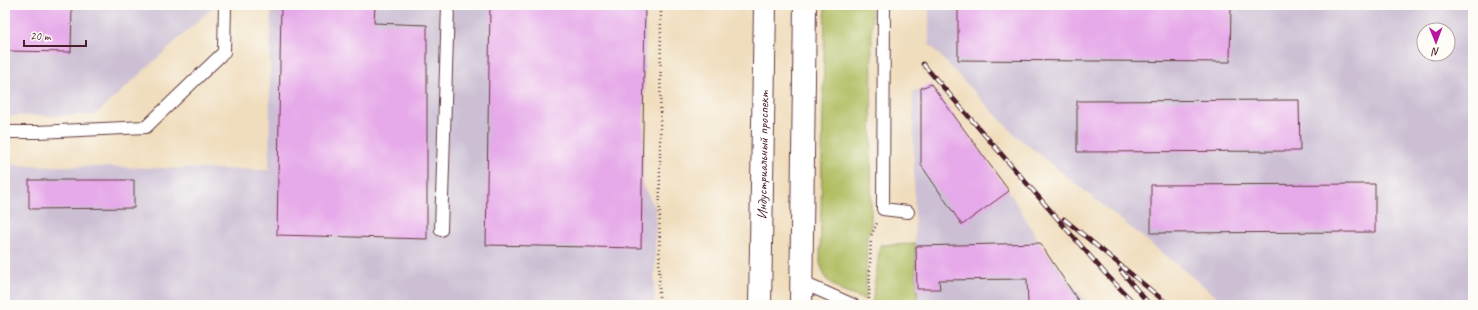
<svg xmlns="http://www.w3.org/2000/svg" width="1478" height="310" font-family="Caveat,sans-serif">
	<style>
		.industrial { fill: #ccbfd4; fill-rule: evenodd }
		.green { fill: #afbb5d; stroke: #7c6d44 }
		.building { fill: #e6a9e9 }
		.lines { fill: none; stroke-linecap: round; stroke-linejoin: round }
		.service-casing { stroke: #633c41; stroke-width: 14 }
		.primary-casing { stroke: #633c41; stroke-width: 24 }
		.path { stroke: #633c41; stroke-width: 2.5; stroke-dasharray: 1 3; stroke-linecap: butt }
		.service { stroke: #fff; stroke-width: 12 }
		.primary { stroke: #fff; stroke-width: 22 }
		.rail-casing { stroke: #4a1f2b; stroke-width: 4.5 }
		.rail { stroke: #fdfcf7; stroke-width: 3; stroke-dasharray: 9; stroke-linecap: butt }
		.labels { text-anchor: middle; stroke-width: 3.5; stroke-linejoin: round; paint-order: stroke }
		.street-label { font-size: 14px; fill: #4a1f2b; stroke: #fdfcf7 }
	</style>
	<rect width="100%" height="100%" fill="#fdfcf7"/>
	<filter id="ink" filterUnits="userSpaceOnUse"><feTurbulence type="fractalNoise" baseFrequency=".025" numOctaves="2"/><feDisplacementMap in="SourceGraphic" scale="8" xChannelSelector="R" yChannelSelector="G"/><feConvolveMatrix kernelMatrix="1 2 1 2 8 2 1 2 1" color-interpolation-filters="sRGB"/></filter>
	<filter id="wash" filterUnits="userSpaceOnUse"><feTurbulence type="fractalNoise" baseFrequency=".012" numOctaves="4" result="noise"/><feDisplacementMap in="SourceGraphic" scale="16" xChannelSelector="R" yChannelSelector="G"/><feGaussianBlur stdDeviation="0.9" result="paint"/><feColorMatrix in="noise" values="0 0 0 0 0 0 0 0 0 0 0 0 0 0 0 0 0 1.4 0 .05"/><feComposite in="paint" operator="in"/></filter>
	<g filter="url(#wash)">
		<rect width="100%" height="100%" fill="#f0ddbd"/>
		<path class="industrial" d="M5,5h211l-121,110 -90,1z
			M271,5h375l-3,181 13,23 -2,96h-649v-140l264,5z
			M929,5h544v300h-246l-213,-171 -85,-90zM1424,30h24v24h-24z
			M931,84l78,107 31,52 49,62h-171l-3,-61 -2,-152z"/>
		<path class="green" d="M825,5h47l-1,224 -4,6 -1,65 -25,-9 -15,-12 -6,-16z
			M915,244l3,61h-40l-6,-2 8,-58z"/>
		<g id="blocks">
			<path class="building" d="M5,5h67l-1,47 -66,-1z
				M281,5h94l-1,18 53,2v214l-150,-4z
				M490,5h155l-4,243 -155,-3z
				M958,5h273l-1,57 -272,-2z
				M931,84l78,107 -47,34 -41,-60v-77z
				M1299,100l1,51 -223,1v-51z
				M29,180h105v28l-105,1z
				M1375,184v48l-224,1v-48z
				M1040,243l41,62h-53l-1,-26 -88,1 1,9h-23l-1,-43z"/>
		</g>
	</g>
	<g filter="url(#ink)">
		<use href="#blocks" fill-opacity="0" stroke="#633c41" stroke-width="1"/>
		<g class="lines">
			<g class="service-casing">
				<path id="service" d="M884,5l-1,204 25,3
					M5,132h32l109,-5 78,-75 1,-47
					M441,230l7,-225
					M801,282l52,23"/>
			</g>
			<g class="primary-casing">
				<g id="primary">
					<path id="s1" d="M760,305l5,-300"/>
					<path d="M801,305l4,-300"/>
				</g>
			</g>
			<path class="path" d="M869,299l2,-63 6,-13
				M659,305l2,-300"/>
			<use href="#service" class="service"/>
			<use href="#primary" class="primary"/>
			<g class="rail-casing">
				<path id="rail" d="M923,64l180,207 33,34
					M1064,219l105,86
					M1121,271l29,34"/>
			</g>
			<use href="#rail" class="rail"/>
		</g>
	</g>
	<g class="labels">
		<g class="street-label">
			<text dy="5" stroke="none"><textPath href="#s1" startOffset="150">Индустриальный проспект</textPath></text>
		</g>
	</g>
	<rect width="1478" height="310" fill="none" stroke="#fdfcf7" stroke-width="20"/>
	<g transform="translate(1436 42) rotate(179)"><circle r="19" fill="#fdfcf7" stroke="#b5a4a5"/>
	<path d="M0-3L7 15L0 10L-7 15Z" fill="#b5179e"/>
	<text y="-6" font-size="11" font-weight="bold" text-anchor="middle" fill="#4a1f2b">N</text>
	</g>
	<path d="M24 40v6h62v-6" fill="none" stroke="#4a1f2b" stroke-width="2"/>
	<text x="30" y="40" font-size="12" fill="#4a1f2b" stroke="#fdfcf7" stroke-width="3" paint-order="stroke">20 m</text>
</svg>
